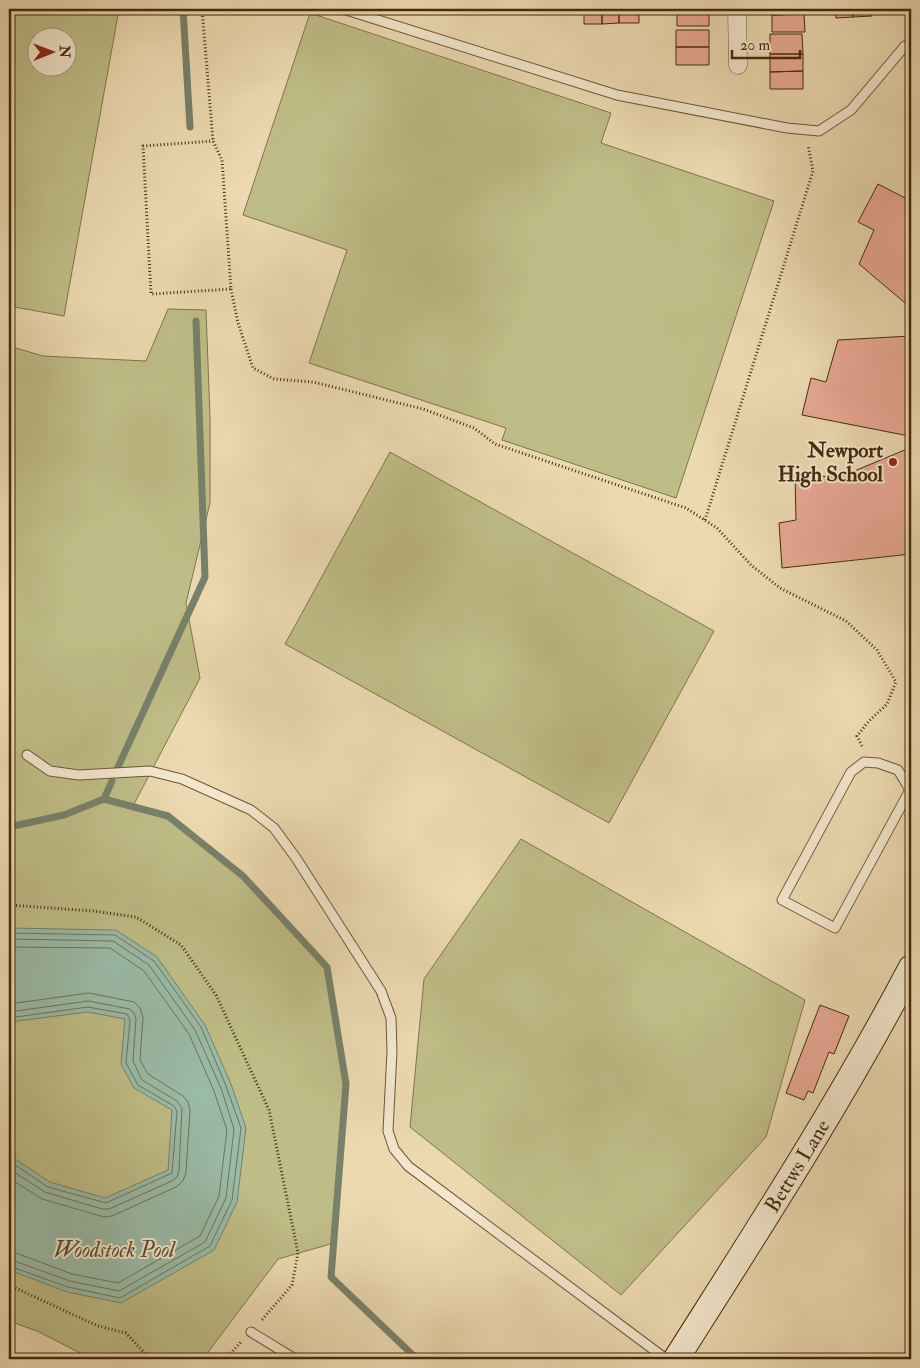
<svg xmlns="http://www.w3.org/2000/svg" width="920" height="1368" font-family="'IM FELL Double Pica',serif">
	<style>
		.green { fill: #bfbd87; stroke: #82744a; fill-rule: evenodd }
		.water { fill: #9abba7; stroke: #78816a }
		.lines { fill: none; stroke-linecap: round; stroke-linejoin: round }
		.shore { stroke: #6f735a; stroke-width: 1 }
		.stream { stroke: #78816a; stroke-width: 7 }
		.building { fill: #e8a996; stroke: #442b0e }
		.lane-casing { stroke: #6e5637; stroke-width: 11 }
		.street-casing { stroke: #6e5637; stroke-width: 19 }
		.secondary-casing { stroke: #442b0e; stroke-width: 27 }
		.path { stroke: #442b0e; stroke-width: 3; stroke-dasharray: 1 2.5; stroke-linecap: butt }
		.lane { stroke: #f3e6cc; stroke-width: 9 }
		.street { stroke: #f3e6cc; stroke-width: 18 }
		.secondary { stroke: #f3e6cc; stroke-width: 25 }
		.poi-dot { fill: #8f2418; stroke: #f3e6cc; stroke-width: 2 }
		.labels { text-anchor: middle; stroke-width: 4; stroke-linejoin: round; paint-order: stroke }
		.poi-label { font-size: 21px; font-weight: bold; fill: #442b0e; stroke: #f3e6cc; text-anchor: end }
		.street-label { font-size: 21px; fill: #442b0e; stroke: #f3e6cc }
		.water-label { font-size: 22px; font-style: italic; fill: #5a4f34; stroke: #f3e6cc }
	</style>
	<rect width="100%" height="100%" fill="#ecd9b1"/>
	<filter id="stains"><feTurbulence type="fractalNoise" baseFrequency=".004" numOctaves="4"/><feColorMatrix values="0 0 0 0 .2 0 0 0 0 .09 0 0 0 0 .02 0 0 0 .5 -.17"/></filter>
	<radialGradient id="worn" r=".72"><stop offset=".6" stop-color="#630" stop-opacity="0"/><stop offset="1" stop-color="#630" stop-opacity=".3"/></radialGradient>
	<path class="green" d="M9,9h110l-55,307 -55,-10zM38,38h30v30h-30z
		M310,13l301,100 -10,30 173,58 -98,297 -174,-58 4,-12 -197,-65 38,-113 -104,-35z
		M168,309l38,1 4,107v86l-24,100 14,75 -67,128 35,10 75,60 84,91 19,117 -12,159 -56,16 -75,100h-111l-55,-28 -28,-10v-975l34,10 103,5z
		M390,452l324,179 -105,192 -324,-179z
		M521,839l284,161 -39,137 -145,158 -211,-168 14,-148z"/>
	<path class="water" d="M9,928l107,2 41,27 48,68 26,59 15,44 -9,74 -23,48 -93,53 -54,-11 -58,-22v-115l41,27 55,16 63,-28 4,-60 -38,-22 -13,-24 4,-45 -37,-7 -79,10z"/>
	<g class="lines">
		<path class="shore" d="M9,933l106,2 39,26 47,66 25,59 15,42 -9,72 -22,46 -90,52 -52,-11 -59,-21
			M9,939l104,2 36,24 46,65 26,58 13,41 -8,69 -21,44 -86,49 -49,-10 -61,-22
			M9,947l101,1 34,23 45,63 25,57 13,39 -8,66 -19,40 -82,47 -46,-9 -56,-21 -7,-1
			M9,1004l80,-11 45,9 6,6 3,9 -3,43 8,14 35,22 5,6 2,9 -4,61 -3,9 -7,6 -64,29 -8,1 -62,-18 -33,-21
			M9,1012l79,-11 42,8 4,4 2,6 -3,42 9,19 35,21 5,7 -3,63 -2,6 -5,4 -63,28h-7l-57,-17 -36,-23
			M9,1018l79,-11 39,7 3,6 -4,43 12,22 36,21 3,5 -5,62 -66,30 -58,-16 -39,-26"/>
		<path class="stream" d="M183,9l7,118
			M118,767l87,-190 -9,-256
			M104,799l64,17 75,60 84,91 19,117 -15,193 86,82
			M9,827l55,-12 40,-16 8,-18"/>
	</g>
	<path class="building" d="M584,9h18v15h-18z
		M602,9h17v14l-17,1z
		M619,9h20v14h-20z
		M677,9h32v17h-32z
		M772,9h32v5l-32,1z
		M835,9h18v8l-17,1z
		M853,9h19v7l-19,1z
		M804,14l1,18h-33v-17z
		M676,30h33v17h-33z
		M770,34h32l1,20h-33z
		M676,47h33v18h-33z
		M770,54h33v17l-33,1z
		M803,71v18h-33v-17z
		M878,184l33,17v107l-52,-44 15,-34 -16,-8z
		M911,336v218l-129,14 -3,-45 17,-3 -1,-45 45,2 67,-28 2,-13 -107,-21 9,-37 15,4 12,-42z
		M820,1005l29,11 -15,38 -5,-2 -16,41 -5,-2 -4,9 -18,-7z"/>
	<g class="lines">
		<g class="lane-casing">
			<path id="lane" d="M343,9l274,86 170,33 32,3 32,-21 54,-64 6,-4
				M27,755l23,16 29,4 71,-4 32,8 69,31 23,18 22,30 85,133 10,27 1,33 -4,80 6,18 14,17 258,193
				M910,790l-12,-20 -20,-7 -14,-1 -13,10 -69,128 53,28 76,-140
				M251,1332l44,27"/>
		</g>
		<g class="street-casing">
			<path id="street" d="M737,9l1,56"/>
		</g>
		<g class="secondary-casing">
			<g id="secondary">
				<path id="s1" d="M676,1359c81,-128 164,-256 235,-391"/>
			</g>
		</g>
		<path class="path" d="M202,9l11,132 9,19 9,129 -80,5 -8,-148 70,-5
			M231,289l7,34 15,45 21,11 39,3 110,27 51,19 21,16 191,64 31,20 34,37 29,23 66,33 31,29 19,32 -9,22 -18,17 -12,15 6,12
			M705,520l108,-349 -5,-26
			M9,905l85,6 42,6 45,28 35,50 53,115 29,143 -6,32 -31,36
			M9,1285l89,41 28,7 24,26
			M210,1359l21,-6 10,-11"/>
		<use href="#lane" class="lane"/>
		<use href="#street" class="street"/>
		<use href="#secondary" class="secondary"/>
	</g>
	<circle class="poi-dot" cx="893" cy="462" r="5"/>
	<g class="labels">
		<g class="poi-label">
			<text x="883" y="457">Newport<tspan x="883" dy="24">High School</tspan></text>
		</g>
		<g class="street-label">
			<text dy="7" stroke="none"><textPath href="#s1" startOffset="228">Bettws Lane</textPath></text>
		</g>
		<g class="water-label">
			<text x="114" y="1257">Woodstock Pool</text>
		</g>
	</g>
	<rect width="920" height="1368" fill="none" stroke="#ecd9b1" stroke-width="30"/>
	<rect x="10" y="10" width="900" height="1348" fill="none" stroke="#442b0e" stroke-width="2.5"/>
	<rect x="15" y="15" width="890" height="1338" fill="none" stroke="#442b0e"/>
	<g transform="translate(52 52) rotate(89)"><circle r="24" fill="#f3e6cc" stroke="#ad9b80"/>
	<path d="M0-4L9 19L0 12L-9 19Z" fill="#8f2418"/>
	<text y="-8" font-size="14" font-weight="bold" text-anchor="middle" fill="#442b0e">N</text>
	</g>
	<path d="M732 50v8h68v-8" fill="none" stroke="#442b0e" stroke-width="2.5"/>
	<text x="740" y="50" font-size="15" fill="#442b0e" stroke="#f3e6cc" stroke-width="4" paint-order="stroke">20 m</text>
	<rect width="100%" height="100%" filter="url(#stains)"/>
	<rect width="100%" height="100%" fill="url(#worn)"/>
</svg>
